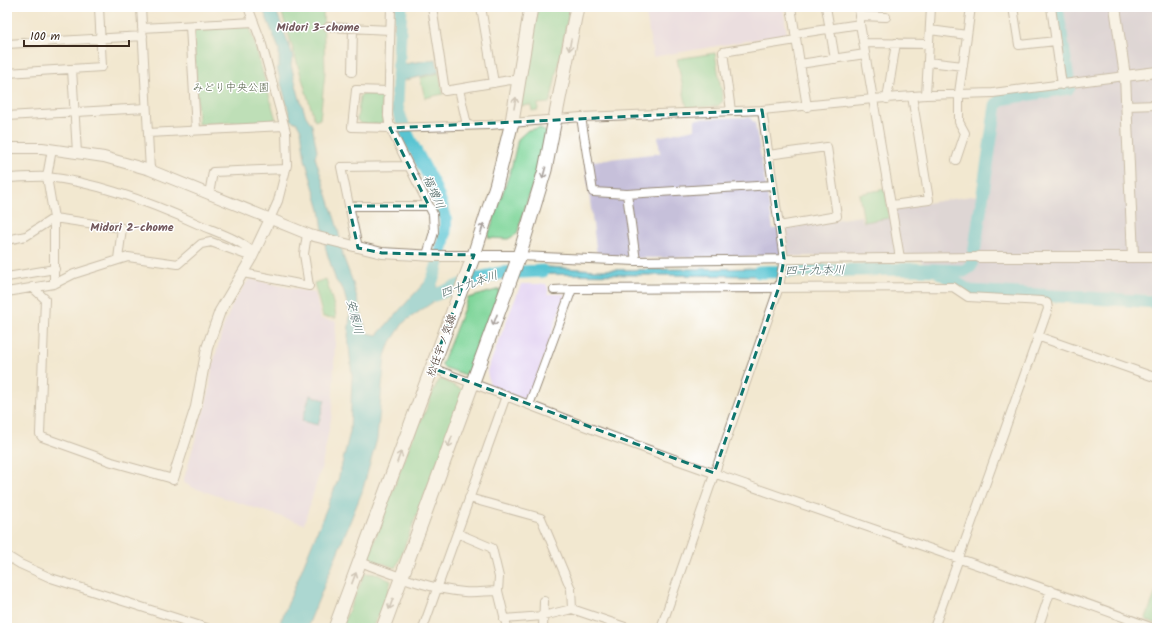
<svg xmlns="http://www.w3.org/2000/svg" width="1164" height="635" font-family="Kalam,'Klee One',sans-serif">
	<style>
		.built { fill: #e3d3f2 }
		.industrial { fill: #c6c0da }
		.green { fill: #7fd59a; stroke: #5d805c }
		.water { fill: #59c4d2; stroke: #4a7778 }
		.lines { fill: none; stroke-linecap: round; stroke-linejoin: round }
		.river { stroke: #59c4d2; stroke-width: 13 }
		.minor-casing { stroke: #968977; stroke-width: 10 }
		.tertiary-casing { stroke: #968977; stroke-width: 12 }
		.primary-casing { stroke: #968977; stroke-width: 15 }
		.minor { stroke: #fff; stroke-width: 8 }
		.tertiary { stroke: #fff; stroke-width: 10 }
		.primary { stroke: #fff; stroke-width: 13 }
		.oneway { stroke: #a79f9a }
		.marked { fill: none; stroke: #0f766e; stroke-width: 3; stroke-dasharray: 8 5; stroke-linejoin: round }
		.labels { text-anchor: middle; stroke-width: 3; stroke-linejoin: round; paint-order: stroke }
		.park-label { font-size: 11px; fill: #4f5d43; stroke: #fff }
		.street-label { font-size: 11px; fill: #3b2a1e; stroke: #fff }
		.neighbourhood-label { font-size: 12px; font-weight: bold; fill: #72585c; stroke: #fff }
		.water-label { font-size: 12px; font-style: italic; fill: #46605d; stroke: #fff }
	</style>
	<rect width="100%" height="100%" fill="#fff"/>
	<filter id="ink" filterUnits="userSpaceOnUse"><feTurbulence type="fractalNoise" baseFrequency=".025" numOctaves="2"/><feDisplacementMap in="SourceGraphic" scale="8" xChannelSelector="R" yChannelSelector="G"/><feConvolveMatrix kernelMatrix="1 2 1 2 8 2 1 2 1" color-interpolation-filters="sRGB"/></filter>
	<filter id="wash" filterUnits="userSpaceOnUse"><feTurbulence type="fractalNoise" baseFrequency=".012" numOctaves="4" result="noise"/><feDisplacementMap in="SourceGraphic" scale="16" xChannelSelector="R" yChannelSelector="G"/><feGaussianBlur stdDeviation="0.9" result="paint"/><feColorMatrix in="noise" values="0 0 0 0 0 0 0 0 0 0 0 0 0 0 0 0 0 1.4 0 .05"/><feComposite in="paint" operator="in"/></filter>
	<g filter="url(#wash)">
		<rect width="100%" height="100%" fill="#f2e8d0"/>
		<path class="built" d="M645,7h138l4,27 -134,23z
			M249,279l66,14 6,26 15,2 -4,93 -10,51 -18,59 -113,-37 -8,-5 26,-90 3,-24 11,-41 11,-26z
			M521,284h25l2,4v6h17l-35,103 -4,3 -36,-13 -3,-16z"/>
		<path class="industrial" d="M1050,7h107v288l-185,-7 -63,-33 -285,3 -27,-3 -12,-93 75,-9 -2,-16 37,-8v-10l54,-2 6,6 18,106 88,-13 2,6 32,-5v-9l83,-13 17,-94 7,-4 59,-10z"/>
		<path class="green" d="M280,7h43l2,65 -5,47 -5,2z
			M538,7h32l-19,92 -2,4 -11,1v6l-6,1 -1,-6 -11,1z
			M250,27l26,93 -78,4 -4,-92 3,-3z
			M715,53l8,48 -5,5 -31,2 -10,-49z
			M439,73l4,21 -18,4 -5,-20z
			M362,94h19l2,30h-22l-4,-4 3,-24z
			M540,128l7,5c-7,34 -21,68 -30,101l-9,5 -19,-1 -1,-3 23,-66 7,-30 10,-9z
			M885,189l4,29 -25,4 -5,-28z
			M326,279l9,31 1,8 -13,-1 -9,-34z
			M500,289l-30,83 -4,3 -23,-8 -1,-3 26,-66z
			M438,380h5l22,11 -69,177 -26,-9 -1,-4 42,-114 14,-29z
			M365,573l12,1 14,7 -6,22 -13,25h-31z
			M1157,589v35l-12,-4z"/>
		<path class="water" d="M262,7h13l18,49 -2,9 8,31 7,20 6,9 5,26 -2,6 23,72 5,27 9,24 15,53 10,2 58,-64 -1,-4 7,-2 -5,23 3,2 10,-5 3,4 -48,33 -15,23 -4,11 -8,83 -15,53 -55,136h-29l60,-148 12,-48 2,-56 -4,-40 2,-22 -7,-25 -7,-8 -10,-31 -6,-40 -15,-51 -4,-29 -4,-7 -6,-3 -14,-52 2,-1v-18z
			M436,59l3,13 -37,9 2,-17z
			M532,266l64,4 182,-2 -4,8 -251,-2z
			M506,269l1,7 -32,7 -2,-6 2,-1z
			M310,395l15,5 -7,25 -16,-4z"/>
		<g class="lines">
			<path class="river" d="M401,7l-4,99c9,38 40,74 48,111 3,14 -8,53 -14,66
				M1057,7l11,71
				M935,270l35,21 187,11
				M759,272l151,-3 54,2 7,-5 4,-19 21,-142 5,-6 68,-11
				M435,295l40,-16 25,-6 43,-2"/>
		</g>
	</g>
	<g filter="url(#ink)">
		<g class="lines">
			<g class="minor-casing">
				<path id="minor" d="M141,7l9,163
					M248,7l13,34 25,91 1,33 -9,36 -8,18
					M391,7l-3,109 2,12 99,-3 92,-8 12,75 34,2 9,67
					M432,7l13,84 65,-11 9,1
					M481,7l13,76
					M791,7l16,100
					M826,7l9,52
					M1013,7l6,38 37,-4
					M1051,7l11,78
					M859,16l27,1
					M190,26l6,104
					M328,27l62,3
					M142,28l112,-6
					M930,30l37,5
					M795,34l65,-10
					M864,43l65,1
					M7,44l136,-8
					M928,62l35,4
					M800,64l65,-10
					M72,69l5,84
					M352,72l1,-44
					M7,73l95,-6 -3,-60
					M459,89l8,36
					M388,91l-32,-1 -4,37 38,1 43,86 1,18 -7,23
					M926,95l5,-88
					M887,99l9,-56
					M1126,106l31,-1
					M762,110l111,-11 -13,-75 -1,-17
					M731,111l-8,-59 73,-12
					M7,116l139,-8
					M581,117l181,-7 22,149 -5,28 -118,341
					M148,133l136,-7
					M52,149l-5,28 7,41v66
					M768,155l59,-8 10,69 -58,10
					M956,160l9,-27 -6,-11v-29l12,-86
					M7,178c13,0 27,-2 40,-1 50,5 107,27 153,48 19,8 39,14 54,28
					M209,194l4,-22 73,-3
					M627,194l146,-9
					M892,205l37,-5 -17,-104
					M349,206h80
					M7,240l19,-4 28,-18 68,10 -4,31
					M358,248l-17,-81 68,-1
					M519,256l117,5 343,-4
					M900,258l-27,-159 53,-4 67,-2 132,-17
					M243,273l66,13 -5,-32 3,-20
					M7,277l48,-8
					M32,287l13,12 -5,135 2,3 70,25 61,17
					M554,290l18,-1
					M7,292l47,-8 20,-10 54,-17 50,7 23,-20 10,-2 41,15
					M1037,336l120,42
					M506,396c213,84 432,152 647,232
					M529,405l43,-116 381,-2 15,10 74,4 5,2 1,6 -114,319
					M469,498l72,20 30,71 1,20 56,19
					M457,533l35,15 7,29 -1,14
					M7,556l13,8 31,14 156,50
					M360,562c33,12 68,27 104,30 11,1 23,-1 34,-1l9,37
					M504,619l39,-3 29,-7
					M423,628l83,-232 -74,-28
					M543,628l1,-27
					M1038,628l13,-38"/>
			</g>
			<g class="tertiary-casing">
				<path id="tertiary" d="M1115,7l10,69 8,180
					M1125,76l32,-4
					M7,148h35l62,9 46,13 160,65 72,18 52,3h85
					M979,257h178
					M173,479l23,-72 11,-59 13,-37 32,-54 18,-38"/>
			</g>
			<g class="primary-casing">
				<path id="primary" d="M335,628l139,-373 22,-69 16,-64 19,-115
					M383,628l136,-372 26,-86 32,-163"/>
			</g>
			<use href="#minor" class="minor"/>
			<use href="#tertiary" class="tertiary"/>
			<use href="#primary" class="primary"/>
		</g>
		<defs><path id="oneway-shaft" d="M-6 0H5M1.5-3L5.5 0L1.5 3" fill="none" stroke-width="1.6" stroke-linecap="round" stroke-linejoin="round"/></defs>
		<g class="oneway">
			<use href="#oneway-shaft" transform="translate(570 45) rotate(100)"/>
			<use href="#oneway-shaft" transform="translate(515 103) rotate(-80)"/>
			<use href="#oneway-shaft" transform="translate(544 173) rotate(105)"/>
			<use href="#oneway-shaft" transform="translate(482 229) rotate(-73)"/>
			<use href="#oneway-shaft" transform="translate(495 320) rotate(110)"/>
			<use href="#oneway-shaft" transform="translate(450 442) rotate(110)"/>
			<use href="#oneway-shaft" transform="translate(399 457) rotate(-70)"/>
			<use href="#oneway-shaft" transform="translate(354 578) rotate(-69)"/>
			<use href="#oneway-shaft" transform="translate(391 604) rotate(110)"/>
		</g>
	</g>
	<path d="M0 0H1164V635H0ZM762,110l22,149 -5,28 -65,186 -282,-105 42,-113 -92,-2 -24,-5 -9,-42h80l-39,-78z" fill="#f2e8d0" fill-opacity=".55" fill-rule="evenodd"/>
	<path class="marked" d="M762,110l22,149 -5,28 -65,186 -282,-105 42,-113 -92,-2 -24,-5 -9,-42h80l-39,-78z"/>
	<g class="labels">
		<g class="park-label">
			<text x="231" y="91">みどり中央公園</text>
		</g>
		<g class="street-label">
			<text transform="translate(441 345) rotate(-70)" y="4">松任宇ノ気線</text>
		</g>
		<g class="neighbourhood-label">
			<text x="318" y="31">Midori 3-chome</text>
			<text x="132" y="231">Midori 2-chome</text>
		</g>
		<g class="water-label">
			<text transform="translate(434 192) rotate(66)" y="4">福増川</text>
			<text transform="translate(815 270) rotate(-1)" y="4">四十九本川</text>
			<text transform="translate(469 284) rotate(-19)" y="4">四十九本川</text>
			<text transform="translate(355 317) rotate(76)" y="4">安原川</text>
		</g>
	</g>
	<rect width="1164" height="635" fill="none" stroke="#fff" stroke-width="24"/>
	<path d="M24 40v6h105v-6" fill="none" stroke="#3b2a1e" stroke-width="2"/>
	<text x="30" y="40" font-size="12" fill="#3b2a1e" stroke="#ffffff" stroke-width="3" paint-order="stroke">100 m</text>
</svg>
